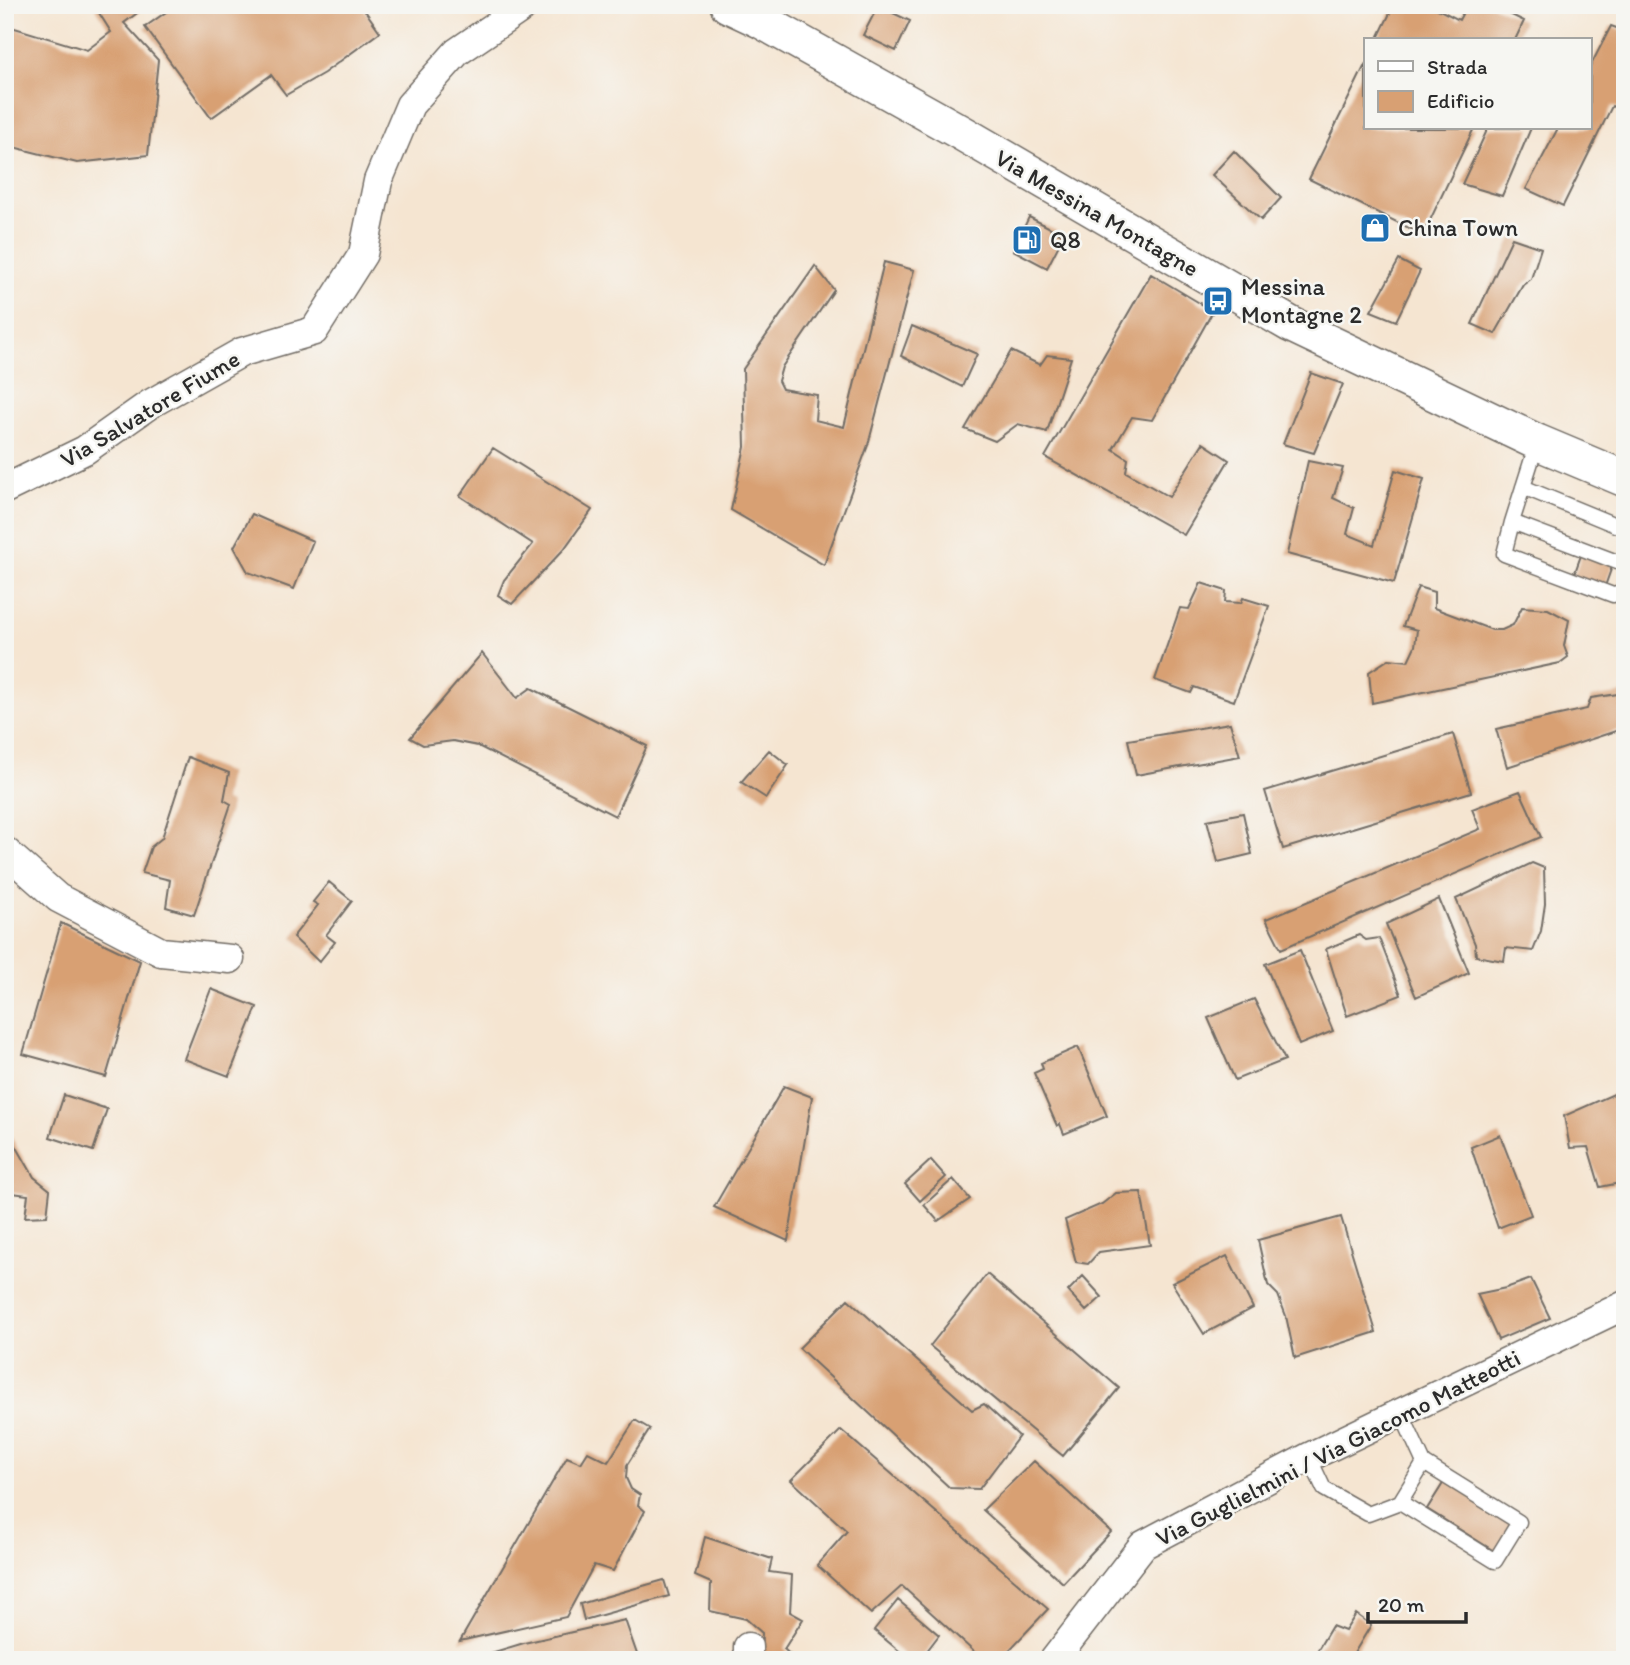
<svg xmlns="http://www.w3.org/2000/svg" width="1630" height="1665" font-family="Itim,sans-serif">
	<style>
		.building { fill: #d8a073 }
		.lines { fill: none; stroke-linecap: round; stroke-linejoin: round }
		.service-casing { stroke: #726c65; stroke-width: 17 }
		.minor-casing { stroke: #726c65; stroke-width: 31 }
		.tertiary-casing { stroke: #726c65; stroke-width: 38 }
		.service { stroke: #fff; stroke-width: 14 }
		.minor { stroke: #fff; stroke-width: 28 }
		.tertiary { stroke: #fff; stroke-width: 35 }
		.labels { text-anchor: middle; stroke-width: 5; stroke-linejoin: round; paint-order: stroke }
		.street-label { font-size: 24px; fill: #2b2b2b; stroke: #f6f6f2 }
		.poi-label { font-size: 24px; fill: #2b2b2b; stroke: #f6f6f2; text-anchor: start }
	</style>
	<rect width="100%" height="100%" fill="#f6f6f2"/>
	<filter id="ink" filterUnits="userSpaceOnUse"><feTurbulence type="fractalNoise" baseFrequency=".0143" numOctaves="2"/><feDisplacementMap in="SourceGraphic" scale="14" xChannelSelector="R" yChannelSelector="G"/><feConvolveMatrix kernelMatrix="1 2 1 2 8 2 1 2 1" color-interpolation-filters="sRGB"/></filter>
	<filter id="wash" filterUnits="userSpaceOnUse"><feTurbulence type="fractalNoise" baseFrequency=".00686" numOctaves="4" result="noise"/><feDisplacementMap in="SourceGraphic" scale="28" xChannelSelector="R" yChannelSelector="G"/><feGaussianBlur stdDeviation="1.57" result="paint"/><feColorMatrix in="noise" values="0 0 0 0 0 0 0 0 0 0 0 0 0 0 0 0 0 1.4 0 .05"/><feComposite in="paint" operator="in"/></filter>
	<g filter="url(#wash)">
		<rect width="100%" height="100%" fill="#f5e5d1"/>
		<g id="blocks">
			<path class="building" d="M94,5h54l-24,18 34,37 -10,95 -71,8 -72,-18v-120l82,25 24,-18z
				M176,5h185l19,27 -56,41 -38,22 -15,-20 -60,43 -66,-91z
				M1394,5h36l29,15 8,-15h24l33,16 -9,19h-138z
				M878,6l32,15 -14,30 -33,-16z
				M1611,26l14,5v80l-13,-5 -49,100 -37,-17 32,-61h32v-61z
				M1366,63v65h108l-51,107 -114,-56z
				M1488,128h43l-29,68 -40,-12z
				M1234,151l47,47 -20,22 -49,-45z
				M1029,217l35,18 -17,33 -34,-18z
				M1512,238l29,10 -10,31 -8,6 -28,49 -23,-10z
				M1399,260l21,11 -24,50 -25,-10z
				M884,262l30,8 -46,175 -44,120 -93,-55 14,-63 -2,-78 72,-103 19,24 -52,77 -4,14 4,8 35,6 -2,25 29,7z
				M1151,274l62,37 -61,109 -20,-3 -19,32 15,10 -2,13 43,25 34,-54 26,17 -45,75 -139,-78z
				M912,326l65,28 -15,33 -61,-31z
				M1011,351l29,14 7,-10 24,3 -24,74 -29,-8 -23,17 -30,-12z
				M1311,373l32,11 -29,69 -31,-9z
				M493,448l99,62 -28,39 -52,55 -14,-9 6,-15 29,-36 -73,-48z
				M1308,461l35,7 -10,30 21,10 -7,26 27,11 21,-75 29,9 -30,104 -107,-29z
				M252,514l61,27 -19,48 -46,-17 -14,-25z
				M1584,547l31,11 -11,31 -31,-11z
				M1201,583l25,8 -1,11 16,1 2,-5 26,8 -35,95 -40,-14 -3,6 -36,-13 25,-72 9,1z
				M1418,587l16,5v16l58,22h10l11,-5 9,-18 26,2 21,11 -5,26 4,11 -8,6 -188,40 -3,-31 20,-13 19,2 7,-15 2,-16 -14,-4z
				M482,653l35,45 14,-10 116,58 -32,70 -137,-70 -25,-5 -30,4 -13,-7z
				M1625,693v35l-118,39 -11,-38 91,-20 4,-11z
				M1230,723l10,33 -104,19 -8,-35z
				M1453,734l18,58 -188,57 -18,-58z
				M769,750l19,15 -22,33 -25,-16z
				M188,757l41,16 -5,27 7,4 -37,111 -28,-8 4,-27 -28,-7 9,-26 11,-9z
				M1520,791l21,46 -260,112 -15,-30 214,-90 -8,-20z
				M1243,813l9,41 -34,8 -11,-42z
				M1532,863l12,5 1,36 -4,27 -8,20 -27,-3 -2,13 -28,-5 -1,-12 -19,-45z
				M329,882l23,19 -26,34 9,7 -16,20 -26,-25 25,-32 -5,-3z
				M1439,899l30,74 -53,24 -30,-73z
				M61,923l79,38 -34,116 -83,-23z
				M1359,935l7,5 13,-2 22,57 -54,21 -21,-67z
				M1300,950l33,81 -34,14 -34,-81z
				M211,989l46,18 -28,69 -45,-17z
				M1254,999l31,61 -50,20 -27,-62z
				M1078,1047l29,69 -43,18 -4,-10 -3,2 -23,-53 9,-4 -2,-6z
				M784,1086l28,11 -24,144 -74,-34z
				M1625,1089v93l-25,5 -12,-40 -18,1 -6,-32z
				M64,1095l43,14 -14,42 -43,-14z
				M1500,1135l31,80 -33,13 -27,-81z
				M11,1137l23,40 16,13 -3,26 -22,1 3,-22 -23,-3v-54z
				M931,1160l15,17 -26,24 -15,-17z
				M953,1179l17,20 -32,22 -14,-16z
				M1141,1192l9,53 -51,7 -11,12 -12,-2 -11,-42 37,-16 14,-11z
				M1341,1217l35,115 -81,26 -9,-42 -8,-21 -10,-10 -10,-45z
				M1227,1256l26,52 -49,26 -32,-51z
				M987,1274l132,114 -56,68 -133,-110z
				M1083,1276l19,21 -16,14 -18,-20z
				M1531,1279l19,39 -52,22 -21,-46 29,-6z
				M848,1299l124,111 12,-6 35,32 -40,53 -29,-1 -151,-140z
				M635,1420l15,9 -23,36 -1,13 5,11 9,6 -2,10 7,6 -32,60 -19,-6 -28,52 -106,24 107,-184 14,6 7,-11 20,10z
				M841,1430l207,179 -48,51h-17l-81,-74 -31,28 -54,-49 30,-34 -56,-51z
				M1034,1461l77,71 -48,51 -80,-73z
				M1449,1474l75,47 -22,35 -75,-47z
				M705,1537l67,22 -3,13 23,3 -2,37 13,7 -19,30 12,11h-35l1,-27 -16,-14 -36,-8 1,-28 -16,-7z
				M664,1580l5,16 -85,24 -4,-16z
				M898,1600l41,35 -19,25h-10l-36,-30z
				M1356,1614l15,11 -21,35h-46l5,-8 8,-1 15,-25 13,5z
				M625,1620l14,40h-171l56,-17z"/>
		</g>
	</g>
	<g filter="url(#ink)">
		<use href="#blocks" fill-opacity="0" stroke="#726c65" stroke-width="2"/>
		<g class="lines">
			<g class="service-casing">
				<path id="service" d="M1537,443l-25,79 113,43
					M1523,487l102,42
					M1512,522l-8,32 109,41 12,-3
					M1309,1457l15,32 44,25 32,-12 24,-39 -23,-50
					M1400,1502l95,59 24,-39 -95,-59"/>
			</g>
			<g class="minor-casing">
				<path id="minor" d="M5,489l80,-39 65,-46 92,-52 72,-21 49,-77 15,-73 32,-76 47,-53 69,-47
					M5,851l53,47 103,54 69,7
					M748,1660v-13
					M1054,1660l89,-115 166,-88 316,-152"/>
			</g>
			<g class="tertiary-casing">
				<path id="tertiary" d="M728,5l32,15 202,113 328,191 247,118 88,37"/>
			</g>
			<use href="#service" class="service"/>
			<use href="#minor" class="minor"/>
			<use href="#tertiary" class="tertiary"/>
		</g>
	</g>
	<defs>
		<g id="shop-square" transform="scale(1.575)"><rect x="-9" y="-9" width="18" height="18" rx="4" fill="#1f6fb2" stroke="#f6f6f2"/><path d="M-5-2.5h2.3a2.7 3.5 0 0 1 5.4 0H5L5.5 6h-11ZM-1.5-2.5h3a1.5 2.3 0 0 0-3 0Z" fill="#fff"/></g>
		<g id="fuel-square" transform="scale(1.575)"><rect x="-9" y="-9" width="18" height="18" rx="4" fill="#1f6fb2" stroke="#f6f6f2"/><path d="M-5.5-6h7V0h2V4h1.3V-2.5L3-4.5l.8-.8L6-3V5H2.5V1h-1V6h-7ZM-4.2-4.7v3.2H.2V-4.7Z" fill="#fff"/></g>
		<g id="bus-square" transform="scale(1.575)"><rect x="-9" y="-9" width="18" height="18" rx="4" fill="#1f6fb2" stroke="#f6f6f2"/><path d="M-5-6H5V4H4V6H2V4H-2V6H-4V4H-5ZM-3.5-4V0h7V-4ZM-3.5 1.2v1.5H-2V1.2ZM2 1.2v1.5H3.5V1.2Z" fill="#fff"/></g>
	</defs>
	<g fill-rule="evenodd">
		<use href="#shop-square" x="1375" y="228"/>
		<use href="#fuel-square" x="1027" y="240"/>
		<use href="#bus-square" x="1218" y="301"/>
	</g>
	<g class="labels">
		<g class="street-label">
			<text transform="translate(1097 213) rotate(30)" y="8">Via Messina Montagne</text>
			<text transform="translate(150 409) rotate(-31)" y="8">Via Salvatore Fiume</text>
			<text transform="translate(1338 1448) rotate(-27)" y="8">Via Guglielmini / Via Giacomo Matteotti</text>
		</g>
		<g class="poi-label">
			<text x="1398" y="236">China Town</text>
			<text x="1050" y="248">Q8</text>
			<text x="1241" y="295">Messina<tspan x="1241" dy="28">Montagne 2</tspan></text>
		</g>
	</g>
	<rect width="1630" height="1665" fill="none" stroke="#f6f6f2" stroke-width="28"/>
	<rect x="1364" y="38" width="228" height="91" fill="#f6f6f2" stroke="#a5a5a2" stroke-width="2"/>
	<rect x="1378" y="61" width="35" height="10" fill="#ffffff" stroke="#a5a5a2" stroke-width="2"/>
	<text x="1427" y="74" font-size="21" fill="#2b2b2b">Strada</text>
	<rect x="1378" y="91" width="35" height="21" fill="#d8a073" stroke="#a5a5a2" stroke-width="2"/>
	<text x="1427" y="108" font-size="21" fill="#2b2b2b">Edificio</text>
	<path d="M1368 1612v10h98v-10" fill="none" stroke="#2b2b2b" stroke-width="3.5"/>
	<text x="1378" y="1612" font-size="21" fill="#2b2b2b" stroke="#f6f6f2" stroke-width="5" paint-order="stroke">20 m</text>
</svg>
